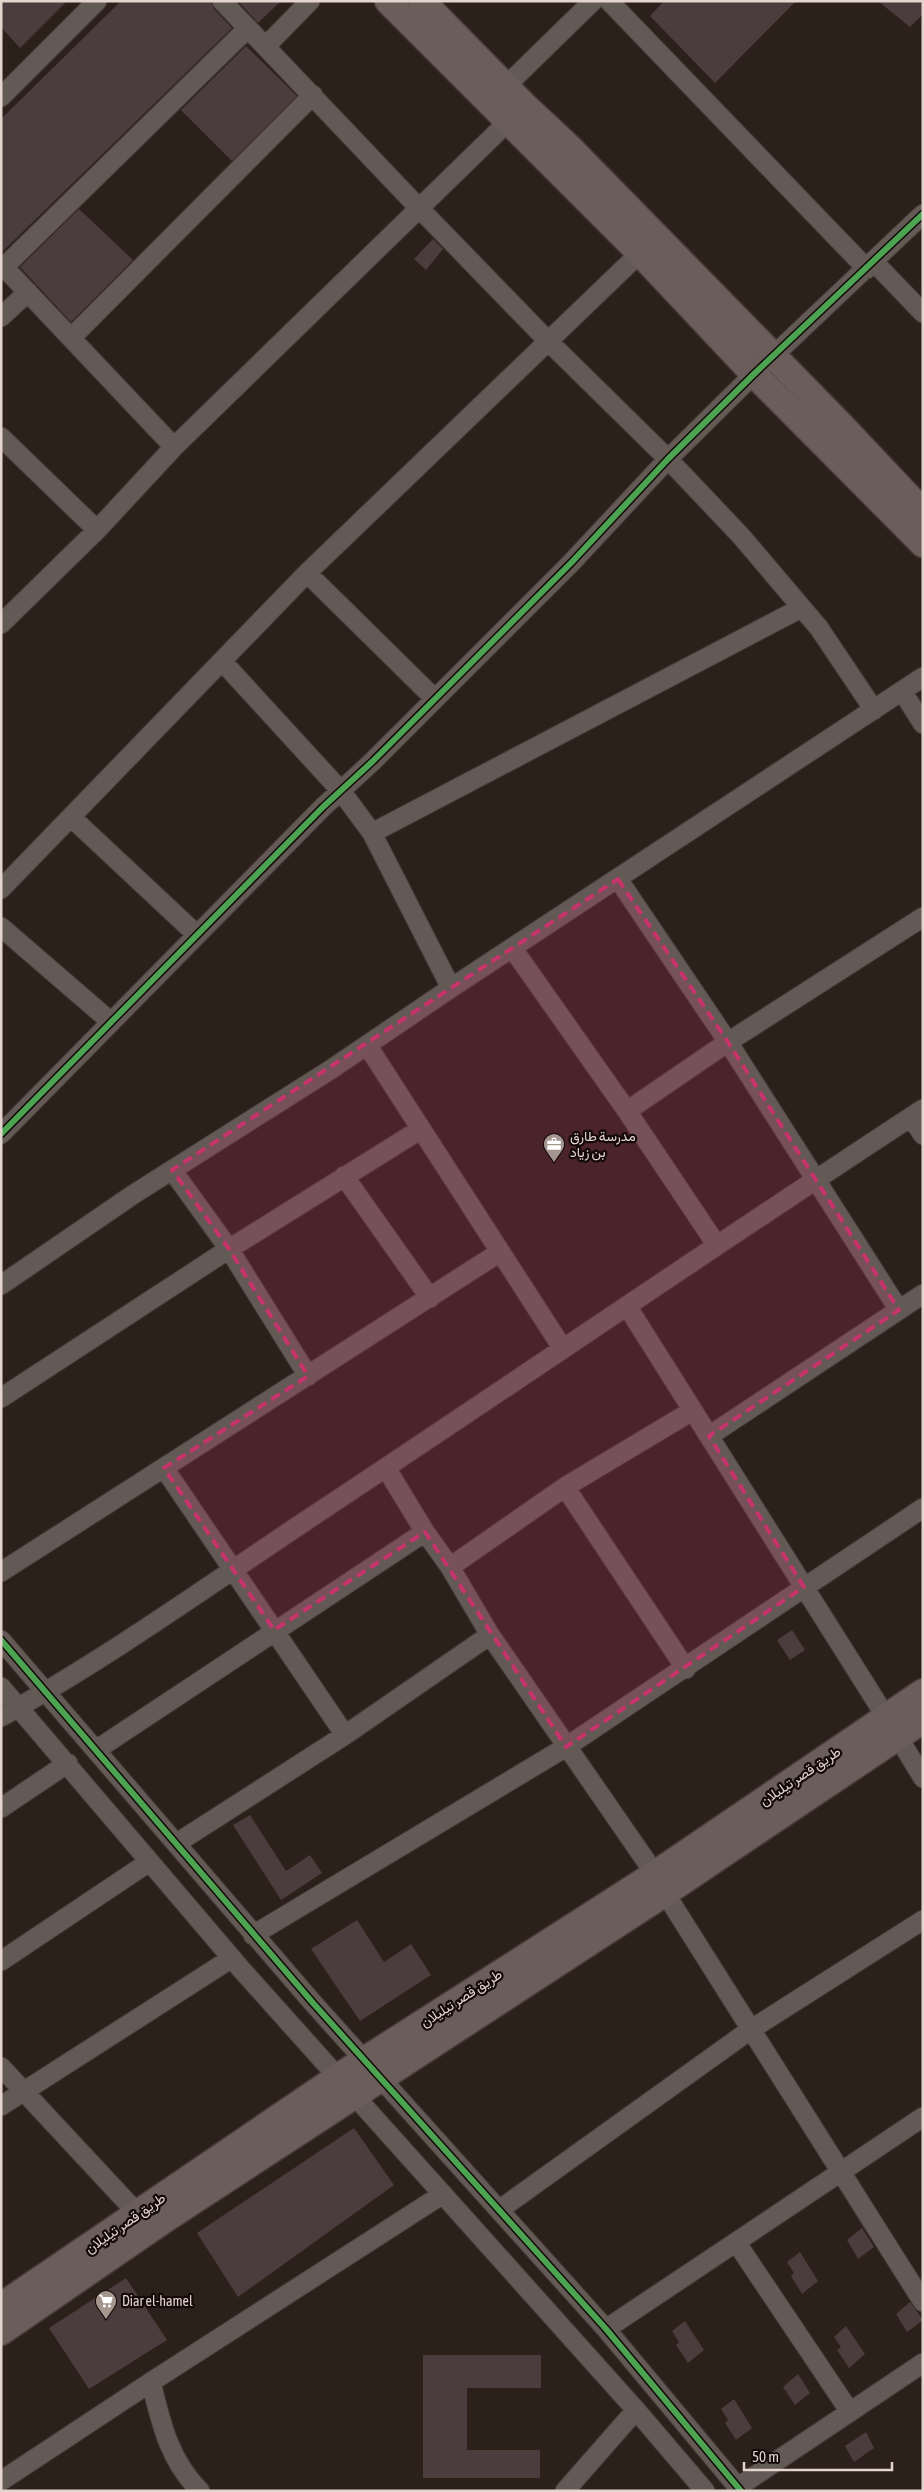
<svg xmlns="http://www.w3.org/2000/svg" width="924" height="2492" font-family="'Asap Condensed',Vazirmatn,sans-serif">
	<style>
		.building { fill: #4b3d3d }
		.lines { fill: none; stroke-linecap: round; stroke-linejoin: round }
		.street-casing { stroke: #453a37; stroke-width: 21 }
		.secondary-casing { stroke: #453a37; stroke-width: 29 }
		.street { stroke: #635955; stroke-width: 19 }
		.secondary { stroke: #6a5d5a; stroke-width: 26 }
		.cycleway-casing { stroke: #130906; stroke-width: 9 }
		.cycleway { stroke: #4ca352; stroke-width: 6 }
		.marked { fill: #c7346c; fill-opacity: 0.2; stroke: #c7346c; stroke-width: 4; stroke-dasharray: 10 6; stroke-linejoin: round }
		.labels { text-anchor: middle; stroke-width: 4.5; stroke-linejoin: round; paint-order: stroke }
		.poi-label { font-size: 14px; fill: #e4d4ce; stroke: #130906; text-anchor: start }
		.street-label { font-size: 14px; fill: #e4d4ce; stroke: #130906 }
	</style>
	<rect width="100%" height="100%" fill="#2c201a"/>
	<path class="building" d="M1,1h66l-47,47 -19,-21z
		M121,1h90l3,8 18,19 -231,225v-134z
		M238,1h43l-23,22z
		M664,1h132l-81,82 -65,-67z
		M878,1h45v13l-13,13z
		M246,46l51,50 -65,65 -51,-51z
		M79,209l54,51 -62,62 -51,-55z
		M433,239l10,10 -17,21 -12,-11z
		M792,1630l13,20 -15,10 -13,-20z
		M250,1815l36,56 24,-16 12,18 -41,27 -48,-75z
		M357,1920l27,42 27,-18 20,31 -71,46 -49,-72z
		M354,2128l40,57 -156,112 -41,-64z
		M862,2228l12,19 -16,12 -11,-19z
		M800,2252l18,29 -16,13 -11,-18 3,-3 -7,-11z
		M126,2278l41,62 -78,49 -40,-61z
		M910,2302l13,18 -16,12 -11,-18z
		M685,2321l19,29 -16,13 -12,-18 3,-3 -7,-11z
		M846,2326l19,28 -16,14 -12,-18 4,-3 -7,-10z
		M423,2355h118v33h-74v62h73v28h-117z
		M798,2374l12,19 -15,12 -12,-18z
		M734,2399l18,29 -16,12 -11,-17 3,-3 -7,-11z
		M866,2432l8,16 -20,14 -9,-16z"/>
	<g class="lines">
		<g class="street-casing">
			<path id="street" d="M222,1l197,207 130,134 119,117 73,77 78,92 55,82
				M609,1l258,268
				M266,46l44,-45
				M506,86l87,-85
				M1,97l96,-96
				M874,262l49,51
				M1,264l173,183
				M4,267l244,-239
				M1,317l27,-25
				M71,338l242,-243
				M1,437l96,93
				M307,573l128,126
				M1,624l96,-94 77,-83 343,-334
				M222,661l119,130 31,42 79,155
				M902,691l21,33
				M71,817l125,117
				M372,833l429,-225
				M618,879l110,163 171,268
				M1,889l306,-316 333,-320
				M1,927l110,95
				M513,949l114,162 89,133
				M367,1045l196,304
				M627,1111l101,-69 195,-125
				M911,1117l12,18
				M1,1134l322,-327 50,-46 198,-198 97,-104 86,-85 169,-160
				M172,1170l57,79 79,127
				M344,1176l86,122
				M1,1285l133,-91 196,-124 121,-82 472,-311
				M627,1306l259,411
				M1,1398l228,-149 192,-120
				M709,1436l214,-142
				M164,1468l181,267
				M386,1468l39,64 25,35 40,68 165,239
				M565,1487l121,182
				M450,1567l115,-80 127,-76
				M1,1572l499,-320
				M1,1640l312,363 293,326 135,162
				M1,1687l240,282 395,441 69,81
				M1,1717c105,-58 204,-129 303,-195 207,-137 411,-277 619,-413
				M898,1737l25,41
				M96,1750l329,-218
				M1,1808l67,-45
				M177,1843l168,-108 145,-100
				M665,1893l258,409
				M253,1935l313,-188 357,-239
				M1,1961l148,-99
				M1,2067l137,147
				M1,2106l231,-148
				M499,2210l251,-180 173,-110
				M736,2242l114,170
				M606,2329l317,-212
				M151,2382c10,41 18,78 49,109
				M1,2481l150,-99 292,-188
				M738,2487l185,-124
				M565,2491l71,-81"/>
		</g>
		<g class="secondary-casing">
			<path id="secondary" d="M388,1l252,252 114,121 169,170
				M422,1l102,104 44,41 274,280 81,86
				M1,2306l337,-229 317,-203 268,-182
				M1,2332l166,-114 498,-325 258,-173"/>
		</g>
		<use href="#street" class="street"/>
		<use href="#secondary" class="secondary"/>
		<g class="cycleway-casing">
			<path id="cycleway" d="M1,1134l322,-327 50,-46 198,-198 97,-104 86,-85 169,-160
				M1,1640l312,363 293,326 135,162"/>
		</g>
		<use href="#cycleway" class="cycleway"/>
	</g>
	<path class="marked" d="M618,879l110,163 171,268 -190,126 95,151 -238,160 -141,-215 -151,98 -110,-162 144,-92 -79,-127 -57,-79z"/>
	<defs>
		<g id="office-pin" transform="scale(1.125)"><path d="M0 17L-7.5 6A9.5 9.5 0 1 1 7.5 6Z" fill="#a4958f" stroke="#130906"/><path d="M-6-3h4V-5.5h4V-3h4V5H-6ZM-1-4.5V-3h2v-1.5ZM-6 0V1H6V0Z" fill="#fff"/></g>
		<g id="supermarket-pin" transform="scale(1.125)"><path d="M0 17L-7.5 6A9.5 9.5 0 1 1 7.5 6Z" fill="#a4958f" stroke="#130906"/><path d="M-6-5.5h2.5l.6 2H6L4.5 2H-2.5L-4.4-4H-6ZM-1.5 3.2a1.3 1.3 0 1 0 .1 0ZM3 3.2a1.3 1.3 0 1 0 .1 0Z" fill="#fff"/></g>
	</defs>
	<g fill-rule="evenodd">
		<use href="#office-pin" x="554" y="1144"/>
		<use href="#supermarket-pin" x="106" y="2301"/>
	</g>
	<g class="labels">
		<g class="poi-label">
			<text x="570" y="1141">مدرسة طارق<tspan x="570" dy="16">بن زياد</tspan></text>
			<text x="122" y="2306">Diar el-hamel</text>
		</g>
		<g class="street-label">
			<text transform="translate(800 1776) rotate(-34)" y="5">طريق قصر تيليلان</text>
			<text transform="translate(461 1998) rotate(-33)" y="5">طريق قصر تيليلان</text>
			<text transform="translate(125 2223) rotate(-35)" y="5">طريق قصر تيليلان</text>
		</g>
	</g>
	<rect width="924" height="2492" fill="none" stroke="#e4d4ce" stroke-width="5"/>
	<path d="M744 2462v8h148v-8" fill="none" stroke="#e4d4ce" stroke-width="2.5"/>
	<text x="752" y="2462" font-size="15" fill="#e4d4ce" stroke="#130906" stroke-width="4" paint-order="stroke">50 m</text>
</svg>
